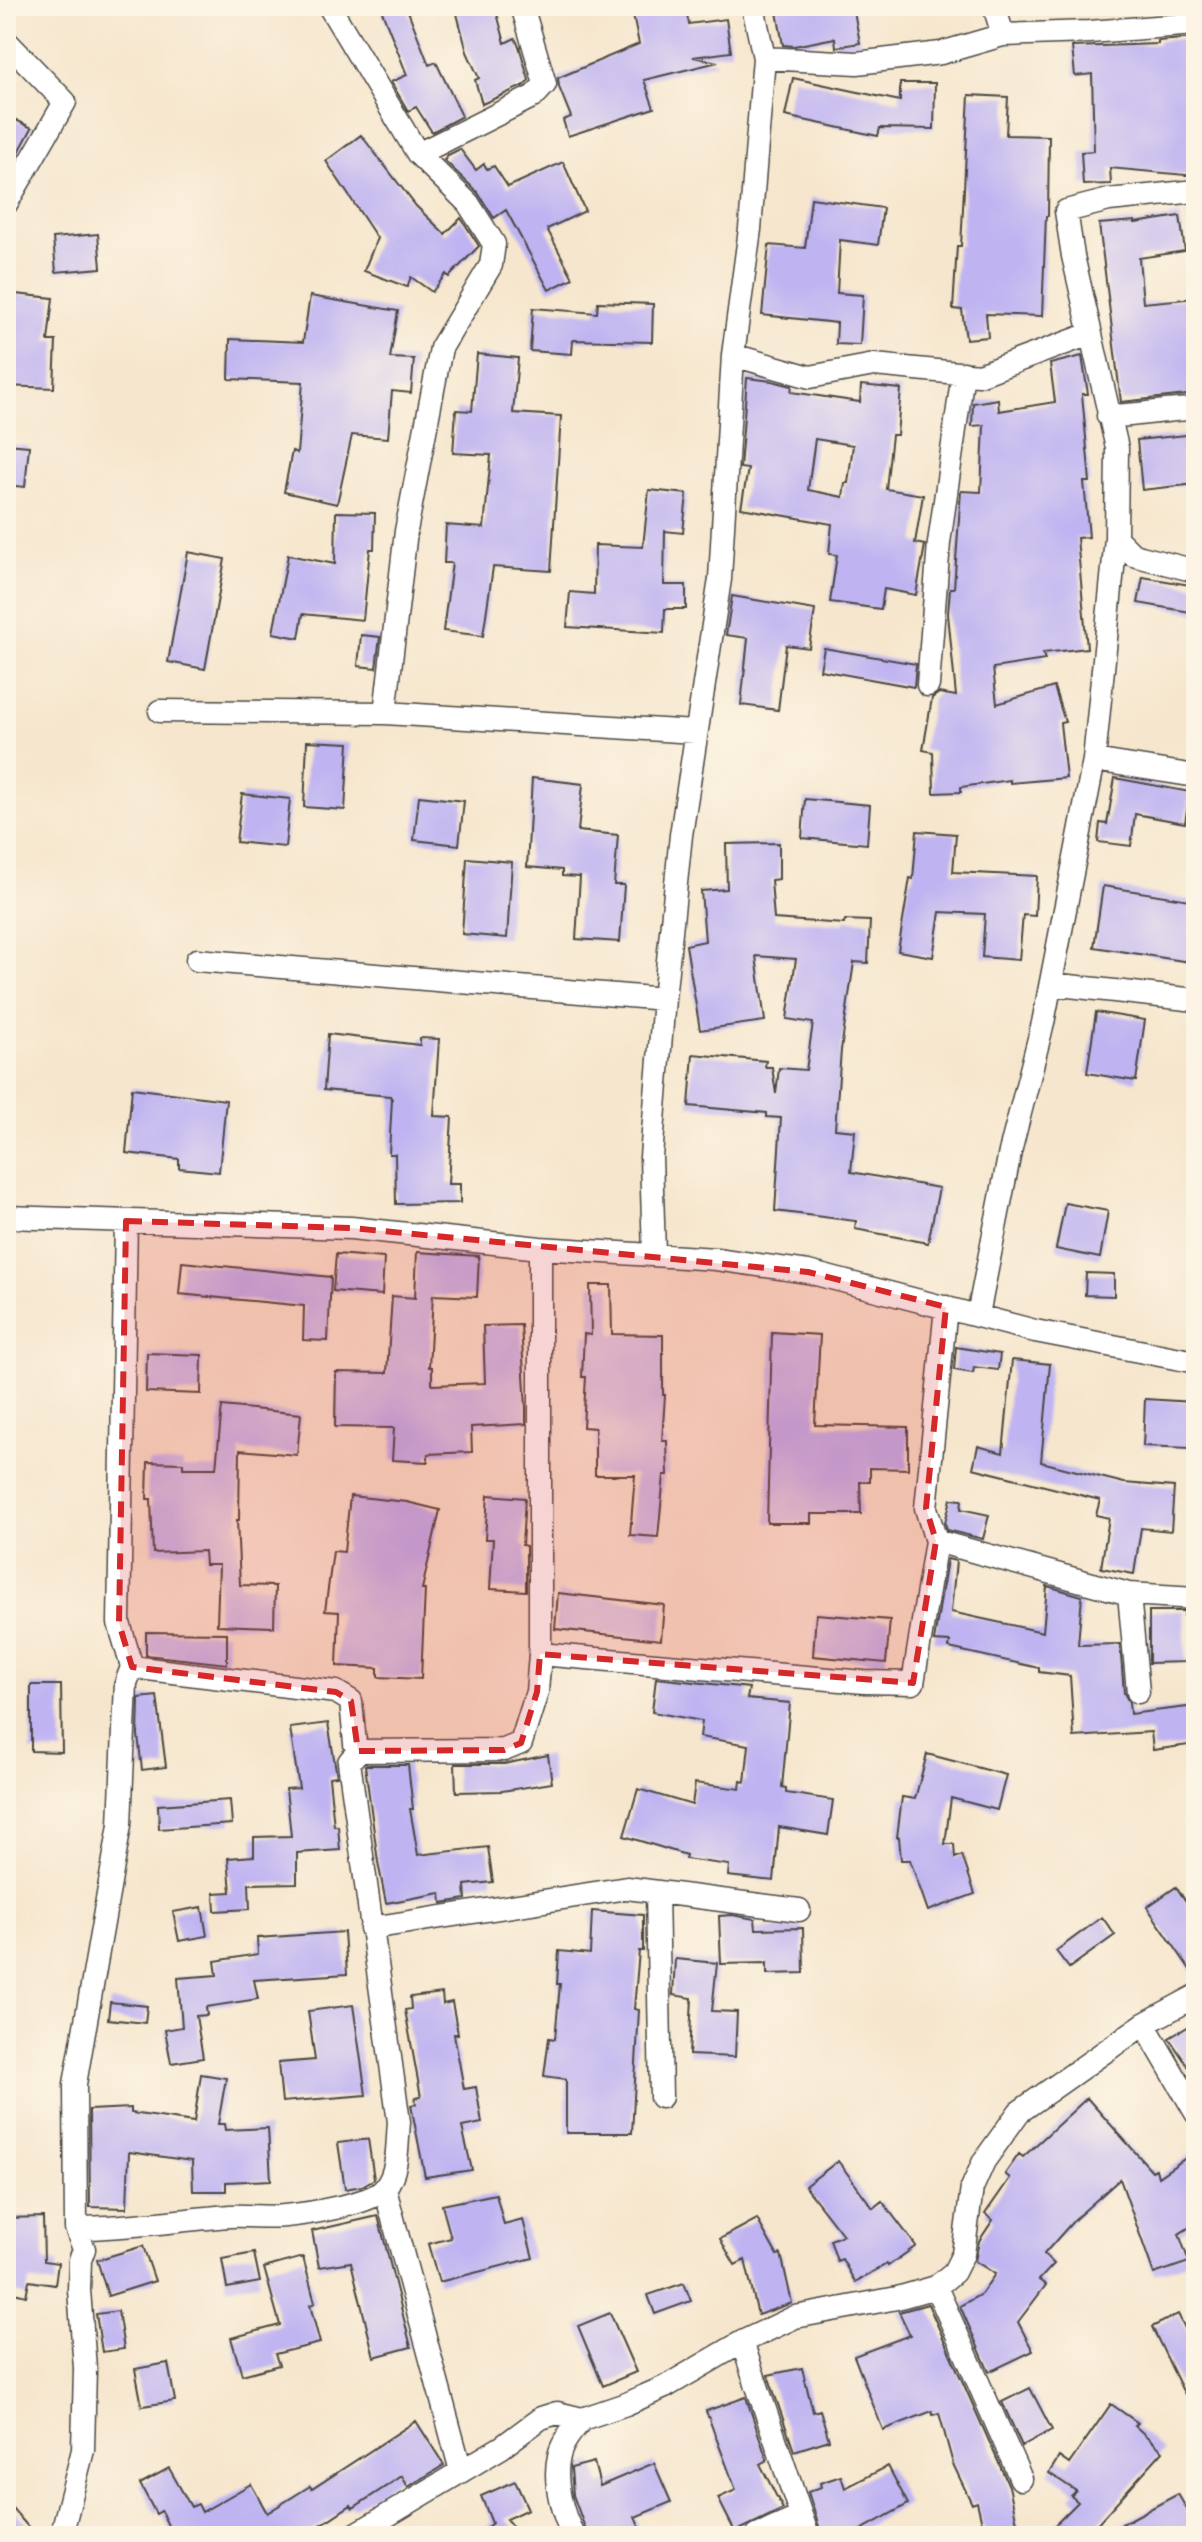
<svg xmlns="http://www.w3.org/2000/svg" width="1202" height="2542" font-family="'IM FELL Double Pica',serif">
	<style>
		.building { fill: #bfb4f1; fill-rule: evenodd }
		.lines { fill: none; stroke-linecap: round; stroke-linejoin: round }
		.minor-casing { stroke: #494743; stroke-width: 25 }
		.minor { stroke: #fff; stroke-width: 22 }
		.marked { fill: #d62828; fill-opacity: 0.2; stroke: #d62828; stroke-width: 6; stroke-dasharray: 16 10; stroke-linejoin: round }
	</style>
	<rect width="100%" height="100%" fill="#fcf5e5"/>
	<filter id="ink" filterUnits="userSpaceOnUse"><feTurbulence type="fractalNoise" baseFrequency=".0125" numOctaves="2"/><feDisplacementMap in="SourceGraphic" scale="16" xChannelSelector="R" yChannelSelector="G"/><feConvolveMatrix kernelMatrix="1 2 1 2 8 2 1 2 1" color-interpolation-filters="sRGB"/></filter>
	<filter id="wash" filterUnits="userSpaceOnUse"><feTurbulence type="fractalNoise" baseFrequency=".006" numOctaves="4" result="noise"/><feDisplacementMap in="SourceGraphic" scale="32" xChannelSelector="R" yChannelSelector="G"/><feGaussianBlur stdDeviation="1.8" result="paint"/><feColorMatrix in="noise" values="0 0 0 0 0 0 0 0 0 0 0 0 0 0 0 0 0 1.4 0 .05"/><feComposite in="paint" operator="in"/></filter>
	<g filter="url(#wash)">
		<rect width="100%" height="100%" fill="#f6e6cd"/>
		<g id="blocks">
			<path class="building" d="M380,6h26l23,59 7,-3 26,54 -30,16 -16,-25 -8,4 -17,-29 16,-7z
				M455,6h40l10,37 10,-5 4,8 10,34 -4,5 -43,19 -7,-24 4,-2 -12,-26z
				M631,6h54l4,18 37,-5 5,33 -38,5 25,5 -74,18 10,28 -86,28 -5,-16 8,-3 -12,-30 -1,-9 81,-34z
				M776,6h77l7,37 -24,4 -1,-9 -41,8 -11,-1z
				M1196,38v138l-86,-8 1,16 -28,1 -2,-33 13,-1 -2,-77 -17,2 -3,-29 86,-3v-3z
				M793,78l107,23v-18h35l-1,46 -54,-1 -2,8 -93,-20z
				M969,95l39,2 -2,38 43,1 -1,80h-2l-4,100 -56,-2 2,23 -22,2 -4,-29 -9,-1 4,-63h4z
				M6,115l26,13 -26,48z
				M361,135l55,71 29,28 16,-16 18,28 -30,31 -3,-3 -14,18 -21,-15 -4,10 -43,-16 13,-33 -51,-77z
				M460,149l16,21 8,-6 3,5 7,-3 14,21 55,-25 22,49 -38,18 26,49 -24,12 -43,-80 -12,8 -16,-25 -34,-33 3,-2 -1,-2z
				M811,198l72,10 -5,37 -38,-5 -3,53 26,2 -3,50 -24,-1 1,-21 -75,-8 7,-70 36,3z
				M1180,216l5,35 -46,7 4,45 53,-5v96l-75,8 -22,-178 36,-3v2z
				M98,234l3,34 -45,4 -3,-34z
				M6,293l47,5 -5,43h8l-2,47 -48,-2z
				M310,296l88,15 -8,47 24,1 -3,34 -19,-2 -4,47 -36,-3 -15,69 -53,-12 8,-41 5,2 6,-71 -74,-3 1,-40 73,3z
				M598,302l55,2 -1,38 -79,-2 -1,14 -42,-3 3,-43 64,5z
				M477,354l41,4 -5,55 48,3 -10,155 -58,-4 -10,69 -40,-5 9,-68h-8l2,-38 38,3 7,-73 -38,-2 3,-43 16,1z
				M1082,356l6,38h-6l8,88h-6l5,55 -12,1 10,110 -44,5 2,7 -52,8 4,36 57,-17 11,35 -5,1 6,55 -56,5v-3l-49,7v5l-27,1 -1,-41 -10,-2 9,-52 7,-5 17,3 -8,-82 2,-26h4l7,-97 20,1 3,-67 -12,1 1,-23 25,-4 1,12 56,-9 -5,-38z
				M747,378l25,3 20,5 -1,6 69,10 1,-17 40,4 -4,46h-5l-6,54 37,6 -8,48 10,2 -9,50 -32,-6 -3,20 -51,-7 7,-47 -8,-1 3,-30 -91,-16 7,-39 -8,-1zM815,439l38,6 -5,38h-3l-2,14 -35,-7z
				M1196,434v50l-54,6 -5,-50z
				M6,444l23,2 -4,41 -19,-2z
				M649,490l38,4 -4,39 -18,-2 -1,54h22v24h-21l-1,24 -97,-6 3,-35 24,2 1,-49 48,2z
				M336,512l39,1 -1,36h-4l-7,71 -60,-6 -4,24 -26,-5 15,-78 47,9z
				M188,552l37,7 -20,110 -37,-7z
				M1143,577l53,9v27l-58,-10z
				M732,596l83,14 -6,38 -23,-3 -8,65 -37,-5 7,-67 -22,-3z
				M361,635l19,2 -4,31 -18,-2z
				M824,648l92,16 -2,23 -94,-17z
				M307,741l42,2 -4,67 -41,-3z
				M532,778l51,6 -5,47 40,4 -4,50h10l-4,57 -44,-3 4,-62 -18,-1v-6l-35,-3z
				M1115,778l75,14 -5,31 -50,-9 -4,32 -33,-4 2,-19 7,1z
				M242,794l48,5 -5,48 -49,-5z
				M419,796l45,5 -5,44 -45,-5z
				M805,799l65,6 -3,39 -65,-6z
				M917,831l39,3 -3,38 84,4 -2,40 -12,-1 -4,45 -37,-3 3,-43 -45,-2 -7,45 -35,-6 12,-73 3,1z
				M779,843v36l-8,1 3,39 70,5 1,-4 25,1 -2,42 -14,-1 -13,88 -6,79 20,2 -4,41 88,16 -11,55 -73,-14 1,-8 -81,-10 6,-93 -14,-1v-4l-78,-7 4,-52 73,7 -1,6h7l4,27 3,-26 27,2 7,-47 -26,-4 9,-60 -40,-3 9,65 -65,9 -14,-85 19,-4 -4,-50 26,-2 -1,-45z
				M467,858l45,4 -5,76 -45,-4z
				M1103,886l93,15v62l-102,-16z
				M1096,1012l49,8 -9,61 -49,-8z
				M328,1034l92,11v-7l19,1 -5,77 18,1 -4,67h12v19l-64,1 -1,-50h-6l3,-55 -2,-3 -66,-6z
				M132,1088l94,12 -7,72 -40,-4v-9l-53,-6z
				M1065,1203l43,8 -8,47 -44,-9z
				M417,1252l62,4 -2,41 -44,-2 -4,72h3v18l53,-2 -2,-57 38,-1 5,83v16l-55,3 1,25 -44,2v8l-36,-2 2,-32 -59,-1 1,-55 51,1 5,-77 23,2z
				M336,1254l48,4 -2,37 -49,-4z
				M182,1262l149,15 -3,64 -25,-1 1,-34 -125,-12z
				M1086,1273l28,1v22l-29,-1z
				M590,1285h21l1,49 51,1v60h2l-3,46h5l1,34h-4l-6,62 -28,-2 5,-60h-40v-47l-12,-1 3,-50h-4l2,-43 7,1z
				M772,1332l48,3 -5,90 93,2v42l-38,-1v14h-10l1,32h-50v9h-44z
				M956,1347l44,7 -2,16 -24,-3 -1,6 -19,-3z
				M147,1353l55,2 -1,39 -55,-2z
				M1012,1360l38,4 -9,98 83,21 50,4 -3,44 -30,-3 -7,46 -33,-6 8,-50 -13,-3 4,-15 -127,-32 5,-22 25,7z
				M1145,1399l48,3 -2,46 -48,-2z
				M222,1406l79,8 -4,41 -57,-5 -1,70h-2l3,65 35,1 -1,41 -57,-2 2,-60h-14l-1,-14 -51,2 -2,-54h-4l1,-37 35,1v5h33z
				M488,1495l37,3 -3,47 4,1v45l-36,-2 3,-50h-8z
				M350,1496l57,6 33,8 -18,79h3l-4,90 -43,-2v-9l-41,-2 2,-54 -14,-1 8,-60 11,1z
				M951,1499l11,1 -1,9 28,6 -6,24 -36,-9 -2,-7z
				M947,1559l9,2 -5,51 92,20 4,-46 35,10 -4,49 42,-1 4,49 5,9 1,12 66,-8v38l-43,6 -2,-18 -77,5 -4,-61 -31,-4v-4l-90,-20 1,-6 -16,-1z
				M558,1593l106,12 -3,35 -106,-11z
				M1149,1611h35l2,51 -37,1z
				M816,1614l74,6 -4,43 -73,-7z
				M146,1632l81,1v31l-81,-9z
				M656,1678l93,10 -2,11 43,4 -8,84 4,1v5l47,7 -5,35 -49,-8 -5,54 -46,-5 1,-11 -44,-6 1,-4 -62,-19 14,-47 54,16 3,-22 45,6 1,-8 4,1 4,-37 -49,-8 2,-16 -50,-9z
				M31,1685h30l1,67 -31,-1z
				M157,1696l9,71 -24,3 -4,-35 1,-37z
				M328,1723l9,53 -8,1 5,49h4l2,24 -43,3v30l-48,1 1,25 -35,2 -1,-18 17,-1 -3,-34 26,-2v-19l37,-1 -5,-47 13,-1 -9,-60z
				M927,1754l79,21 -9,35 -46,-12 -6,46h9l1,14 7,-3 13,39 -47,17 -18,-51h-9l-2,-23h-2l5,-40 13,2z
				M548,1755l4,28 -50,8 -46,1 -1,-28h49z
				M365,1765h43l5,44h-3l8,46 70,-8 5,35 -28,3 1,14 -24,4 -1,-10 -55,10 -8,-41z
				M230,1800l2,24 -73,5 -1,-24z
				M1176,1887l20,29v62l-49,-71z
				M202,1907l5,29 -28,5 -6,-29z
				M592,1911l51,4v36h-4l-5,58 5,1 -7,123h-66v-54l-22,-3 5,-38 6,1 5,-55h-3l2,-33 31,3z
				M732,1915l23,4 1,10 47,-1 1,45 -37,1v-11l-46,1 -2,-48z
				M1102,1917l13,18 -46,33 -13,-17z
				M344,1932l3,42 -93,6 4,19 -52,8 1,8 -11,1 7,42 -32,5 -6,-33 17,-3 -4,-49 39,-3 -2,-14 43,-7 -1,-16z
				M675,1959l42,4 -5,48 25,1 -2,45 -46,-2 3,-57 -19,-3z
				M442,1993l1,11 9,-2 6,32h-4l10,55 12,-2 6,36 -20,4 10,43 -47,7 -14,-72 5,-1 -1,-6 6,-1 -16,-87 6,-1 -1,-12z
				M110,2002l37,4 -2,17 -37,-4z
				M353,2005l13,90 -84,7 -4,-39 37,-3 -7,-49z
				M1196,2022v56l-27,-40z
				M201,2074l25,4 -8,46h6l1,6 43,-2 3,52 -45,2v9h-33l-1,-30 -63,-9 -2,56 -37,-1 -1,-97 42,-2v5l63,9z
				M1087,2098l65,73 4,-2 2,8 38,-26v72l-17,11 10,28 -35,12 -34,-95 -45,40 -31,35 10,10 -15,16 7,5 -28,37 15,29 -44,21 -29,-66 21,-12 14,-20 -20,-13 4,-20 14,-21 -8,-6 25,-36 -5,-4 14,-20 4,3z
				M368,2139l6,40 -12,7 -17,3 -7,-46z
				M838,2161l35,47 9,-7 34,45 -28,20 -1,-2 -32,18 -13,-23 -5,2 -7,-21 13,-5 -38,-49z
				M496,2194l8,31 19,-5 10,38 -94,24 -11,-38 23,-6 -9,-33z
				M378,2216l33,131 -37,10 -23,-95 -32,5 -7,-36z
				M43,2217l1,44 14,2 -3,22 -26,-4 -3,15 -20,-5v-73z
				M757,2219l20,36 4,-1 11,49 -34,12 -13,-55 -10,5 -15,-26z
				M143,2246l12,35 -47,15 -11,-36z
				M254,2253l6,29 -33,6 -5,-29z
				M303,2257l12,46 -5,2 10,38 -45,11 4,11 -37,10 -11,-37 49,-13 -16,-57z
				M684,2283l7,18 -36,13 -7,-19z
				M928,2304l81,182 11,50h-35l-8,-34 -5,2 -19,-40 -14,-51 -6,2 -1,-4 -49,19 -29,-74 56,-21 -11,-23z
				M118,2311l6,38 -22,3 -6,-38z
				M610,2313l26,59 -33,14 -25,-60z
				M1178,2314l18,36v68l-44,-91z
				M168,2363l7,38 -33,5 -7,-37z
				M802,2368l11,44 7,-2 9,30 -35,11 -26,-76z
				M1030,2388l22,42 -30,16 -20,-44z
				M746,2397l21,63 -7,4 23,45 -48,23 -17,-34 18,-8 -30,-79z
				M1111,2404l27,19 -3,3 28,25 -77,85h-42l34,-34 -7,-6 5,-5 -27,-18 10,-16 10,7z
				M416,2421l28,44 -36,22 -6,-11 -49,32 -2,-3 -47,31h-131l-12,-25 -5,3 -16,-30 29,-16 22,39 7,-3 4,8 49,-28 16,29 43,-27 2,3z
				M594,2462l6,24 54,-23 17,39 -36,15 8,19h-55l-15,-41 -2,-27z
				M888,2466l20,38 -47,26 -17,6h-22l-14,-44 13,-5 -1,-4 21,-7 4,12z
				M515,2481l13,28 -22,10 15,17h-44l15,-13 -11,-27z
				M1178,2494l18,31v11h-67l-7,-12z
				M6,2501l30,35h-30z"/>
		</g>
	</g>
	<g filter="url(#ink)">
		<use href="#blocks" fill-opacity="0" stroke="#494743" stroke-width="2"/>
		<g class="lines">
			<g class="minor-casing">
				<path id="minor" d="M329,6l89,148 50,49 26,41 -3,21 -50,83 -35,183 -21,182 310,19
					M994,6l9,29
					M6,41l59,61 -59,102
					M764,58l93,5 84,-10 62,-18 86,-3 107,-8
					M418,154l116,-58 11,-12 -23,-78
					M1196,191l-87,9 -43,11 7,45 44,192 -1,90 17,17 63,16
					M733,355l77,22 64,-12 105,10 111,-41
					M1108,416c30,0 58,-7 88,-7
					M928,685l11,-142 24,-170
					M160,711l225,2
					M1094,760l102,16
					M197,960l467,39
					M1051,984l145,16
					M6,1217l345,11 189,20 176,11 92,13 227,59 161,31
					M126,1221l-7,402 13,44
					M654,1254l-3,-97 13,-158 17,-164 39,-256 13,-224 17,-126 14,-171 -11,-52
					M946,1307l-20,201 10,33 193,53 9,98
					M978,1315l32,-163 33,-129 51,-263 22,-222
					M1129,1594l67,4
					M540,1654l324,28 49,1 23,-142
					M657,1892l4,205
					M371,1928l256,-40 172,22
					M1144,2024l52,89
					M385,2189l76,282
					M76,2228l-1,-144 45,-259 6,-142 6,-16 204,25 15,9 4,43 3,7
					M936,2287l85,192
					M742,2342l66,194
					M61,2536l22,-86 2,-82 -6,-78 1,-30 4,-11 -8,-21c52,0 102,-8 154,-12 18,-1 37,2 55,0 21,-2 88,-12 100,-28 14,-17 12,-46 14,-66l-50,-360 9,-11 146,-1 17,-7 16,-51 3,-38v-406
					M353,2536l149,-89 39,-29 16,-5 25,6 44,-15 39,-17 77,-45 53,-25 102,-19 39,-11 18,-15 9,-18 9,-66 12,-27 35,-49 125,-88 52,-28
					M574,2536c-12,-21 -21,-55 -15,-80 3,-14 14,-26 23,-37
					M757,2536l43,-19"/>
			</g>
			<use href="#minor" class="minor"/>
		</g>
	</g>
	<path class="marked" d="M126,1221l225,7 457,44 138,35 -20,201 10,33 -23,142 -373,-29 -3,38 -16,51 -17,7 -146,1 -7,-50 -15,-9 -204,-25 -13,-44z"/>
	<rect width="1202" height="2542" fill="none" stroke="#fcf5e5" stroke-width="32"/>
</svg>
